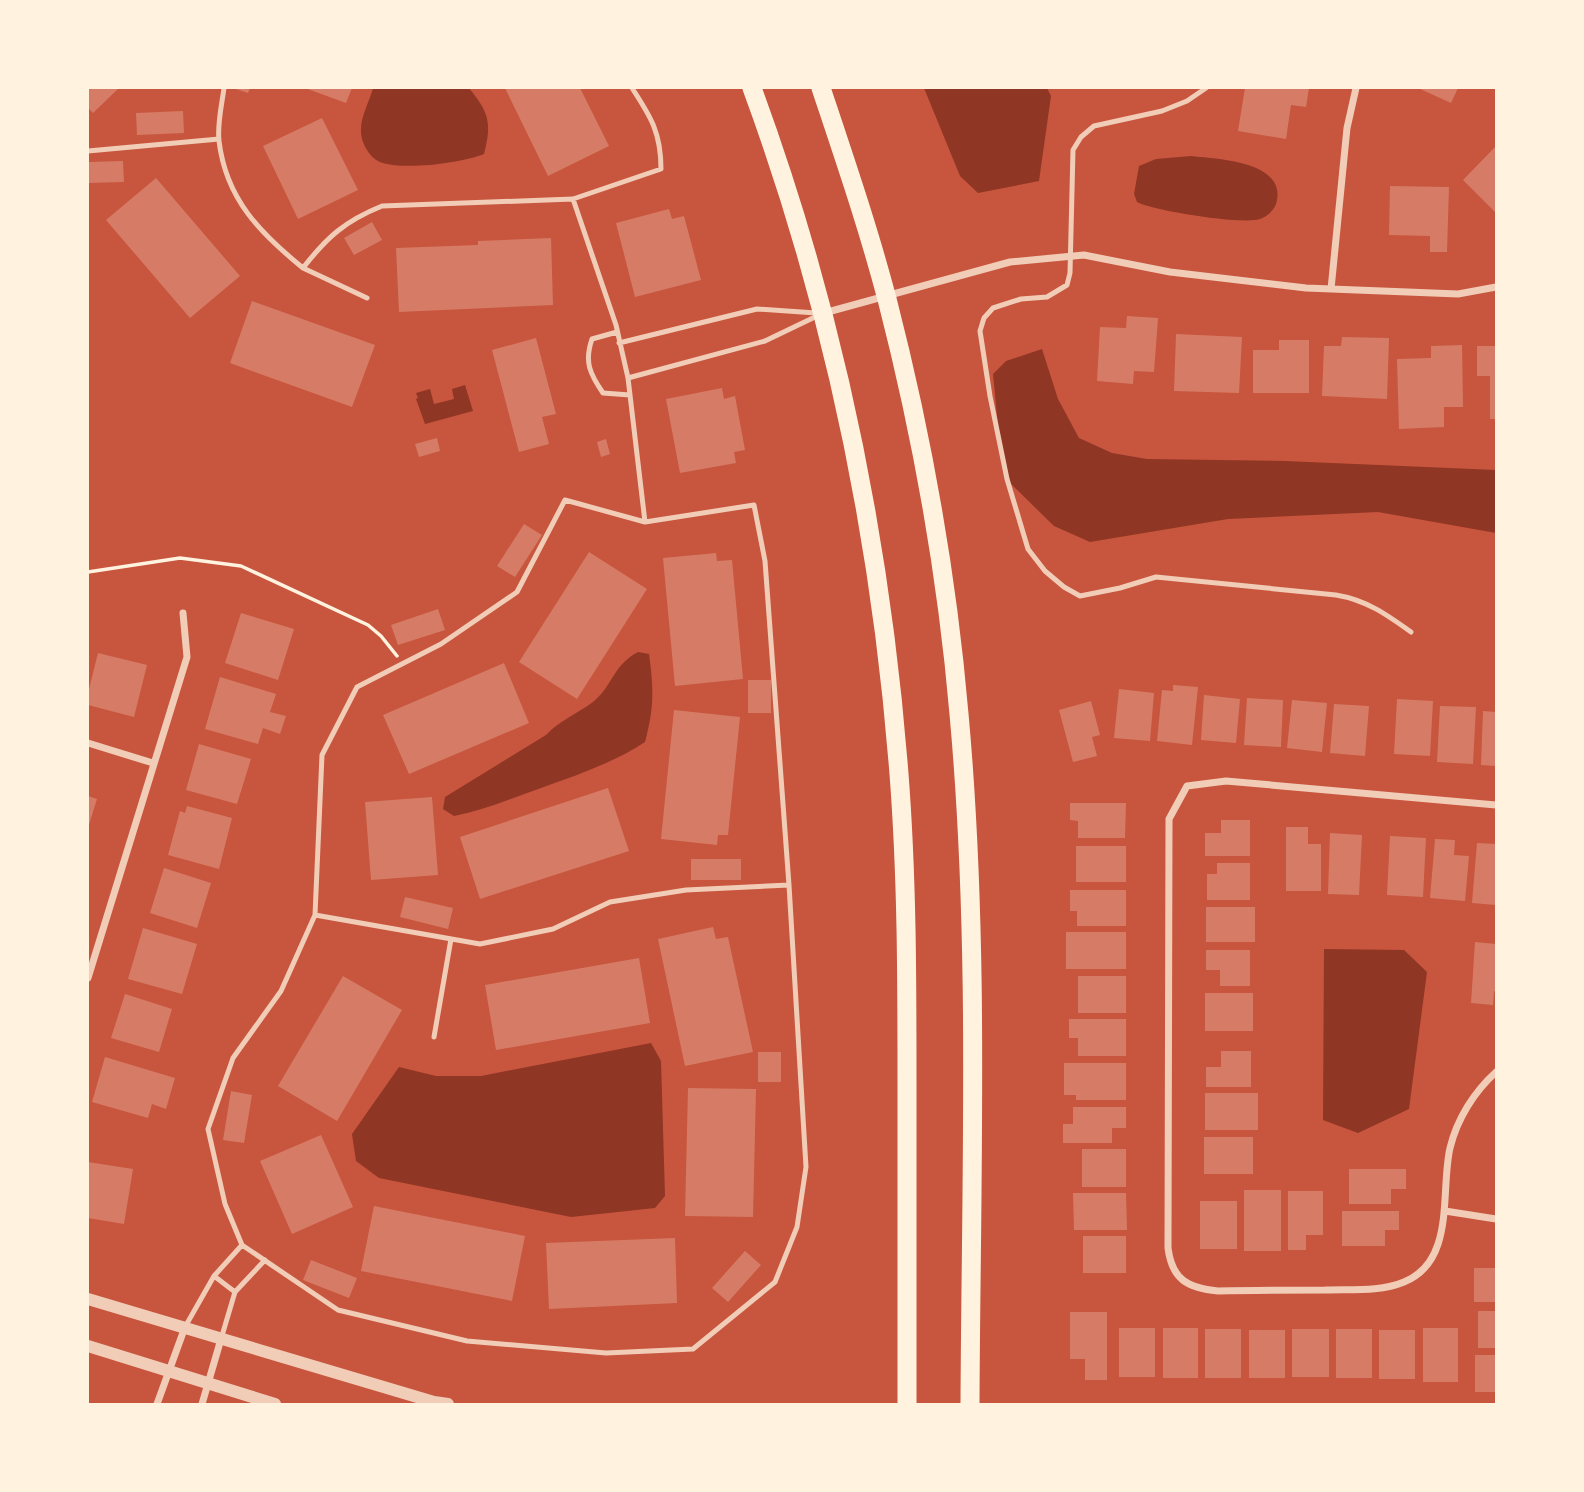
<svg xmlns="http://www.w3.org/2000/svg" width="1584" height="1492" font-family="'IBM Plex Sans',sans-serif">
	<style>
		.water { fill: #8f3625 }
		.building { fill: #d67c66 }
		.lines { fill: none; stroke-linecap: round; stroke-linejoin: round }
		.path { stroke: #fff3e0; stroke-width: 3.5 }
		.service { stroke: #f1ccb7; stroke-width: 5 }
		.minor { stroke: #f1ccb7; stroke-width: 7 }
		.tertiary { stroke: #f1ccb7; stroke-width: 12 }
		.trunk { stroke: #fff3e0; stroke-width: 19 }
	</style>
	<rect width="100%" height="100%" fill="#c8553d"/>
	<path class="water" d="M373,88h96c20,25 23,34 15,66 -22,9 -78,16 -101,9 -13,-3 -23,-21 -22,-34 0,-13 9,-29 12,-41z
		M924,88h123l4,8 -12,85 -61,12 -18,-17z
		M1191,156c26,3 93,5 86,44 -1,9 -10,17 -17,19 -17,6 -106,-8 -123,-17l-3,-8 5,-28 17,-7z
		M1042,349l16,50 21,39 33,15 35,6 138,2 211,9v63l-118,-21 -150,7 -138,23 -36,-16 -44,-43 -12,-57 -5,-52 13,-13z
		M465,385l8,26 -48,13 -9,-25 2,-1 -2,-5 14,-4 4,15 20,-5 -2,-10z
		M638,652l11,2c5,36 5,54 -4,88 -32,21 -68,33 -104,46 -29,10 -57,22 -87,28l-11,-7 2,-12 101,-62c14,-15 31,-21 47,-33 19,-15 20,-37 45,-50z
		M1324,949l80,1 23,22 -18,137 -51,24 -35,-13z
		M651,1043l10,18 4,135 -10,12 -84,9 -192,-39 -23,-17 -4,-27 47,-67 37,9h45z"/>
	<path class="building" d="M88,88h31l-26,25 -5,-5z
		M233,88h17l-2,5z
		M305,88h47l-6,15z
		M505,88h75l29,58 -61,30z
		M1245,88h64l-3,19 -15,-2 -5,34 -48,-8z
		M1418,88h40l-7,15z
		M183,111l1,22 -47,2 -1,-22z
		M322,118l36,72 -60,29 -35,-73z
		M1496,146v67l-33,-33z
		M123,161l1,21 -36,1v-21z
		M156,178l84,98 -50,42 -84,-98z
		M1390,186l59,1 -2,65h-17v-16l-41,-1z
		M669,209l3,10 12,-3 17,64 -66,17 -19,-74z
		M372,222l10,18 -28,15 -10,-17z
		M551,238l2,67 -154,7 -3,-64 82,-3v-4z
		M252,301l123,44 -23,62 -122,-44z
		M1127,316l31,2 -4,54 -20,-1 -1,13 -36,-3 3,-54 26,1z
		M1176,334l66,3 -3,56 -65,-2z
		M1342,337l47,1 -2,61 -65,-3 2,-50h17z
		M536,338l20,76 -14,3 7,27 -30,8 -27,-102z
		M1279,340h30v53h-56v-43h26z
		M1462,345l1,62h-19v20l-45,2 -2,-70 34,-1v-12z
		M1477,346h19v73h-6v-43h-13z
		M722,388l2,11 11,-3 10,54 -11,2 2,11 -56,10 -14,-74z
		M437,438l3,13 -21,6 -4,-13z
		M606,439l4,15 -9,3 -4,-15z
		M524,524l18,11 -27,42 -18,-11z
		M589,552l58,37 -70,110 -58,-37z
		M716,553l1,8 15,-1 11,119 -68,7 -12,-128z
		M438,609l7,21 -47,15 -7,-20z
		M241,613l53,16 -16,51 -53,-17z
		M98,653l49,12 -13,52 -46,-12v-12z
		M504,663l25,60 -120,51 -26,-59z
		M220,677l56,17 -6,18 16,4 -6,18 -17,-6 -5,16 -53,-15z
		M748,680h23v33h-23z
		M1173,685l25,2 -6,58 -35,-4 5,-51 11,1z
		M1119,689l35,4 -4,48 -36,-3z
		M1204,695l36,4 -4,44 -35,-3z
		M1247,698l36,2 -2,47 -37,-2z
		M1397,699l36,2 -3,55 -36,-2z
		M1292,700l35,3 -5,49 -35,-4z
		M1091,701l9,34 -8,2 5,19 -24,6 -14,-52z
		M1334,704l35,2 -4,50 -35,-3z
		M1440,706l36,1 -3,57 -36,-2z
		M674,710l66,7 -12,118h-10l-1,10 -56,-6z
		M1483,711l13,1v54l-15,-1z
		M199,744l52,15 -14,45 -51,-14z
		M608,788l21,63 -149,48 -20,-62z
		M88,796l9,3 -9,29z
		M432,797l6,78 -67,5 -6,-78z
		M1070,803h56l-1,35h-47v-17l-8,-1z
		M187,806l45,12 -13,51 -51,-14 12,-44 5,2z
		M1221,820h29v36h-45v-23h16z
		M1286,827h22v17h13v47h-35z
		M1330,833l32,2 -3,60 -31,-1z
		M1390,836l36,2 -3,59 -36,-2z
		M1435,839l20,1 -1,15 15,1 -4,45 -35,-3z
		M1477,843l19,1v61l-24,-2z
		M1076,846h50v36h-50z
		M691,859h50v21h-50z
		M1217,863h33v37h-43v-26h10z
		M164,868l47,15 -14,45 -47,-15z
		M1070,890h56v36h-49v-15h-7z
		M405,897l48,11 -5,21 -48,-12z
		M1206,907h49v35h-49z
		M713,927l3,12 12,-2 25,115 -68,14 -27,-127z
		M143,928l54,16 -15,50 -54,-15z
		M1066,932h60v37h-60z
		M1475,942l21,2v48l-2,-1 -1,14 -22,-2z
		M1206,950h44v36h-30v-16h-14z
		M639,958l11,65 -154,27 -11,-65z
		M343,976l59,34 -65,111 -59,-35z
		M1078,976h48v37h-48z
		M1205,993h48v38h-48z
		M125,994l47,15 -13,43 -48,-14z
		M1069,1019h57v37h-48v-18h-9z
		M1221,1051h30v36h-45v-20h15z
		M758,1052h23v30h-23z
		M105,1057l70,21 -9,31 -14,-5 -4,14 -56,-16z
		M1064,1063h62v37h-50v-5h-12z
		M688,1088l68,1 -3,128 -68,-1z
		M231,1091l21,4 -8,48 -21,-3z
		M1205,1093h53v37h-53z
		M1073,1107h53v21h-14v15h-49v-19h10z
		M321,1135l32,72 -61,27 -32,-73z
		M1204,1137h49v37h-49z
		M1082,1149h44v38h-44z
		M88,1162l45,7 -9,55 -36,-6z
		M1349,1169h57v20h-15v15h-42z
		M1244,1190h37v61h-37z
		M1288,1191h35v44h-17v15h-18z
		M1073,1193h53l1,37h-53z
		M1200,1201h37v48h-37z
		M374,1206l151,30 -13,65 -151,-30z
		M1342,1211h57v19h-14v16h-43z
		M1083,1236h43v37h-43z
		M675,1238l2,65 -128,6 -3,-66z
		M745,1251l16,14 -33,37 -16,-14z
		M311,1260l46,18 -8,20 -46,-18z
		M1474,1268h22v34h-22z
		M1478,1311h18v37h-18z
		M1070,1312h37v68h-22v-21h-15z
		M1119,1328h36v49h-36z
		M1163,1328h35v50h-35z
		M1423,1328h35v54h-35z
		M1205,1329h36v49h-36z
		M1292,1329h37v48h-37z
		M1336,1329h36v49h-36z
		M1249,1330h36v48h-36z
		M1379,1330h36v49h-36z
		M1475,1355h21v37h-21z"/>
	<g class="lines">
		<path class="path" d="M88,572l92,-14 61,8 127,59 13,11 16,20"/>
		<path class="service" d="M224,88c-2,16 -7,36 -5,53 7,58 41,92 84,127 24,-31 42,-47 79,-62l191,-7 88,-30c0,-36 -10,-52 -29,-81
			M1206,88l-19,13 -25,10 -68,15 -13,11 -8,13 -3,123 -3,12 -20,12 -26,2 -28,9 -9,10 -4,13 10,65 17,83 21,70 17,22 19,16 16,9 40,-8 36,-11 180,18c30,5 50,19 75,37
			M88,151l131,-12
			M573,199l43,126 12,53 17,144
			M303,268l64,30
			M617,332l-25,7c-8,23 -2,35 11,54l27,2
			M619,343l138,-34 59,4
			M628,378l137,-37 52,-25
			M565,500l80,22 109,-17 11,56 24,324 17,282 -9,60 -22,55 -82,67 -87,4 -139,-12 -129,-31 -96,-65 -17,-41 -17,-75 25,-71 48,-67 34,-76 7,-160 35,-68 84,-43 76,-52z
			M315,915l165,29 73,-15 57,-27 76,-12 103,-5
			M434,1037l17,-98
			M214,1276l21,16
			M185,1327l29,-51 28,-31
			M221,1339l14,-47 30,-32"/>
		<path class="minor" d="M1331,289l16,-161 9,-40
			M824,313l186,-51 74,-7 86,17 136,16 152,6 38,-7
			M88,743l65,20
			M1496,805l-270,-24 -39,5 -18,33 -1,429c4,32 20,40 50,43 36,-1 71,-1 107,-1 26,-1 55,2 79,-8 52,-21 36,-91 46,-134 7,-29 24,-56 46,-76
			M88,978l99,-321 -4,-44
			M1445,1211l51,8
			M157,1404l28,-77
			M202,1404l19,-65"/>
		<path class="tertiary" d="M88,1299l346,103 14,2
			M88,1346l187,58"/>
		<path class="trunk" d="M752,88c81,220 129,452 147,686 8,103 8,206 8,308 0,108 0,215 0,322
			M821,88c23,69 47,139 66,211 35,136 60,275 72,415 21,229 12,461 11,690"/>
	</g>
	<rect width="1584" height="1492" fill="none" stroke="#fff3e0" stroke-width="178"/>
</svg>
